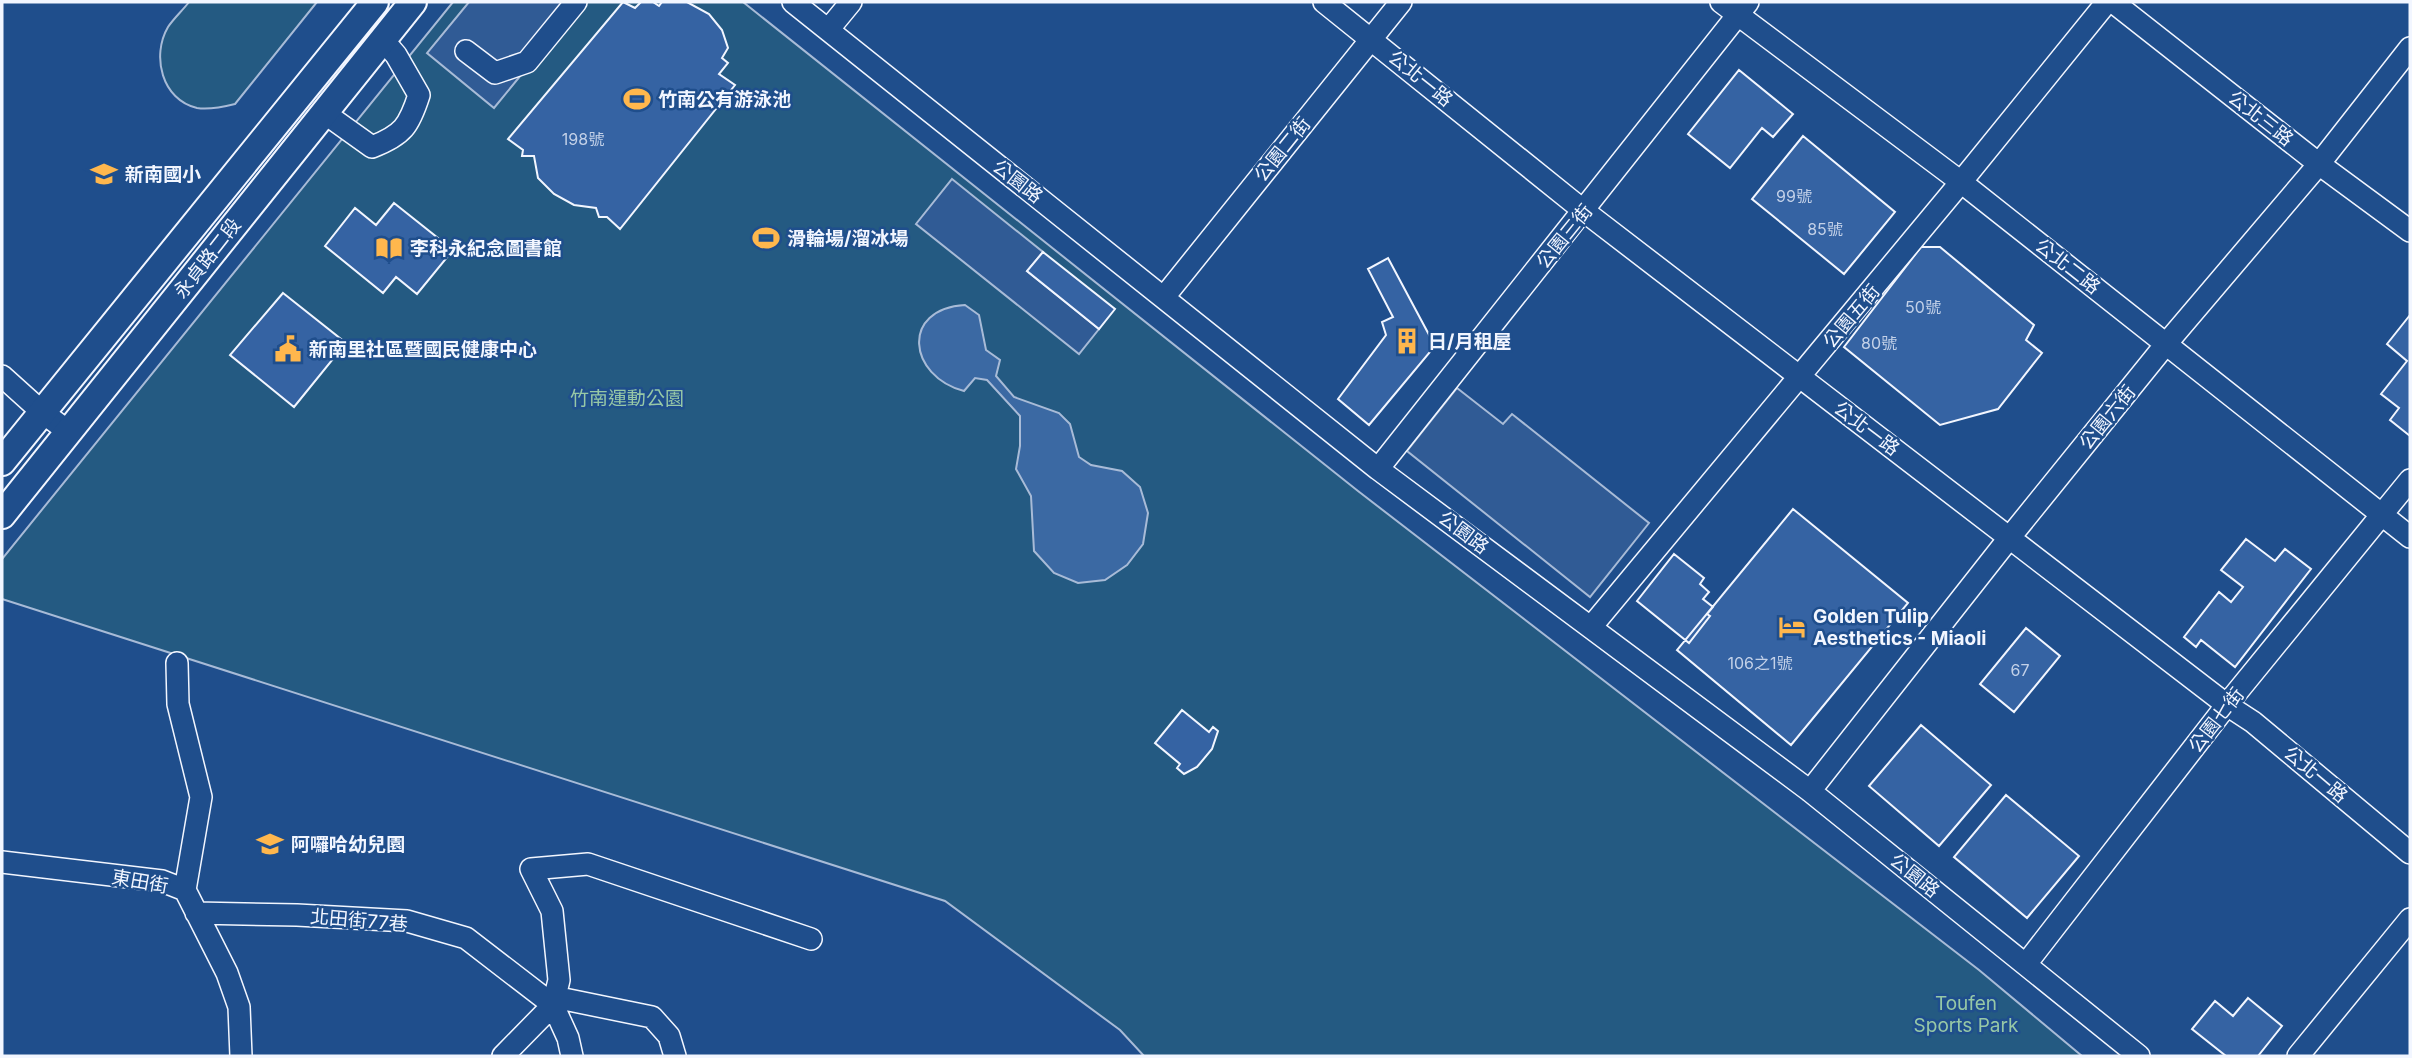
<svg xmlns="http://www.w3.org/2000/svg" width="2412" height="1058" font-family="Inter,'Noto Sans TC',sans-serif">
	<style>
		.green { fill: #245a82; stroke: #a8bbd7; stroke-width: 2 }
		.parking { fill: #305b95; stroke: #a8bbd7; stroke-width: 2 }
		.water { fill: #3b69a3; stroke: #a8bbd7; stroke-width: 2 }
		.building { fill: #3563a3; stroke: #f2f6ff; stroke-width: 2 }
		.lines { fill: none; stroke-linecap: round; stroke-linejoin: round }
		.minor-casing { stroke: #f2f6ff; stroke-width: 24 }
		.major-casing { stroke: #f2f6ff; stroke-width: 30 }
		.minor { stroke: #1f4e8c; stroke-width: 21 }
		.major { stroke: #1f4e8c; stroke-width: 26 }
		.labels { text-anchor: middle; stroke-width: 5; stroke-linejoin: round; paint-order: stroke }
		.number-label { font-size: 16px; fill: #c3d1e8 }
		.street-label { font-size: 19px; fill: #f2f6ff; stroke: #1f4e8c }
		.poi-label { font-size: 19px; font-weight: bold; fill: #f2f6ff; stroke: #1f4e8c; text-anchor: start }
		.park-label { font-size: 19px; fill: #97c8a6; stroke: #1f4e8c }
	</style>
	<rect width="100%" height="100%" fill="#1f4e8c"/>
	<path class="green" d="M189,2h128l-82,102c-12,3 -25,6 -38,4 -35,-8 -46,-52 -29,-81 6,-9 15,-17 21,-25z
		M453,2h290l615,489 621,479 103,86h-938l-24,-26 -175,-129 -943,-302v-40z"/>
	<path class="parking" d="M469,2h112l-87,106 -67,-55z
		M952,179l91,73 -16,19 72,58 -20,25 -163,-130z
		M1457,388l46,36 9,-10 137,109 -59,74 -183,-146z"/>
	<path class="water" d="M965,305l14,10 7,35 14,10 -4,16 18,21 45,16 11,11 9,33 12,8 31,6 18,16 8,26 -5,31 -16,21 -22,15 -27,3 -24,-10 -20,-22 -3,-55 -15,-27 4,-23v-30l-33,-36 -12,-2 -11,13c-56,-15 -64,-82 1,-86z"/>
	<path class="building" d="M623,2l12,6 6,-6h12l6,4 3,-4h25l22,12 13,16 6,18 -6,10 6,5 -9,11 16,11 -115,144 -13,-12h-8l-3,-9 -22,-3 -20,-11 -16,-16 -4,-22h-12l1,-6 -15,-11z
		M1739,70l54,44 -20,23 -11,-9 -32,40 -42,-34z
		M1803,136l92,76 -51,62 -92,-75z
		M394,203l59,47 -36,44 -21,-17 -13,16 -58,-47 30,-38 21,17z
		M1921,247h19l94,78 -8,15 16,13 -44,56 -58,16 -96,-78z
		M1043,252l72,57 -16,20 -72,-58z
		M1388,258l47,88 -66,79 -31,-26 48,-64 -4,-13 11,-5 -25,-48z
		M283,293l63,50 -52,64 -64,-52z
		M2410,315v121l-20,-16 9,-12 -18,-14 26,-33 -20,-17z
		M1793,509l115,94 -117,142 -114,-95z
		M2246,539l29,22 10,-12 26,20 -76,98 -34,-27 -5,7 -12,-10 35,-45 12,10 12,-15 -22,-17z
		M1674,554l30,24 -4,6 9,8 -6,7 10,8 -6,7 3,2 -21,27 -52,-42z
		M2026,628l34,28 -46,56 -34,-28z
		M1182,710l27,22 4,-5 5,4 -6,18 -15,18 -13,7 -7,-6 3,-4 -25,-21z
		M1921,725l70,60 -52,61 -70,-60z
		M2006,795l73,61 -52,62 -73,-61z
		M2248,998l34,28 -24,30h-32l-34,-27 23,-28 18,15z"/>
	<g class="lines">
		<g class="minor-casing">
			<path id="minor" d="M793,2l585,467 432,322 329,265
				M1324,2l260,209 643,494 26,17 157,131
				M1721,2l240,180 449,355
				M2113,2l206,162 91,67
				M828,30l23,-28
				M466,51l29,22 32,-11 49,-60
				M323,112l49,35c31,-12 37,-21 47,-52l-23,-40 -13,-15
				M1164,297l237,-295
				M2,376l40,36 27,20
				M1378,469l370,-467
				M1591,627l370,-445 146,-180
				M177,663l1,41 23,93 -16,93
				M1810,791l200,-254 156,-193 153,-180 91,-116
				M2,862l160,19 23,9 42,83 12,34 2,49
				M196,913l101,2 110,6 59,17 87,67 -50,51
				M2026,964l207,-267 177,-217
				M553,1005l11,-6 88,18 17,19 6,20
				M572,1056l-4,-18 -15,-33 6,-25 -7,-69 -21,-42 57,-5 223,75
				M2298,1056l112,-137"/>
		</g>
		<g class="major-casing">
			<path id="major" d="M2,462l373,-460
				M2,515l411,-513"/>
		</g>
		<use href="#minor" class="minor"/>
		<use href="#major" class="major"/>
	</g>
	<defs>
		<g id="stadium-bare" transform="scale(2.1)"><path d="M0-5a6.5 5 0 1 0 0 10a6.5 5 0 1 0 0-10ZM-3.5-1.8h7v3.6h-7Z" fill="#ffb74d" stroke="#1f4e8c" stroke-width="2.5" paint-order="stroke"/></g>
		<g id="school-bare" transform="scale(2.1)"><path d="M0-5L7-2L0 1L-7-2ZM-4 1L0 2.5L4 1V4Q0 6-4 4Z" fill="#ffb74d" stroke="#1f4e8c" stroke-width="2.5" paint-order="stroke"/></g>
		<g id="library-bare" transform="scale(2.1)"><path d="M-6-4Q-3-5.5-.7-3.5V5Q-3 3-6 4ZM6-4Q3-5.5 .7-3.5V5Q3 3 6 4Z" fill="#ffb74d" stroke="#1f4e8c" stroke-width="2.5" paint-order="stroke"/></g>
		<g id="building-bare" transform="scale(2.1)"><path d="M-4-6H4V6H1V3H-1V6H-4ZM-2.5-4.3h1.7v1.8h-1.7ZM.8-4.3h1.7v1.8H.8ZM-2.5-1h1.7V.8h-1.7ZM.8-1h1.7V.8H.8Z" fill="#ffb74d" stroke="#1f4e8c" stroke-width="2.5" paint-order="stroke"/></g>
		<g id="civic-bare" transform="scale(2.1)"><path d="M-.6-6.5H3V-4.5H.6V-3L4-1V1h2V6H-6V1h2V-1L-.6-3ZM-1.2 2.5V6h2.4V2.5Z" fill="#ffb74d" stroke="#1f4e8c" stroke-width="2.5" paint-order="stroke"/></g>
		<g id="hotel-bare" transform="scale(2.1)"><path d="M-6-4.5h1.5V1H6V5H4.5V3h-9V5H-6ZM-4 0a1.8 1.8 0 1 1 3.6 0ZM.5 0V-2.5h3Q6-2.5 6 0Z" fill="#ffb74d" stroke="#1f4e8c" stroke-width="2.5" paint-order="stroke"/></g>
	</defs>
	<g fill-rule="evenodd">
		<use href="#stadium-bare" x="637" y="99"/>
		<use href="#school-bare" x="104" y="174"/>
		<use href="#stadium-bare" x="766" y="238"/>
		<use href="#library-bare" x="389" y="248"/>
		<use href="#building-bare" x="1407" y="341"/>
		<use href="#civic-bare" x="288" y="349"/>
		<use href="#hotel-bare" x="1792" y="627"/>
		<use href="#school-bare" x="270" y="844"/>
	</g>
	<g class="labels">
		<g class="number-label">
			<text x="583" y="145">198號</text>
			<text x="1794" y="202">99號</text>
			<text x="1825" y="235">85號</text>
			<text x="1923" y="313">50號</text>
			<text x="1879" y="349">80號</text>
			<text x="1760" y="669">106之1號</text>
			<text x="2020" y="676">67</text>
		</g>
		<g class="street-label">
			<text transform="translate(1421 78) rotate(39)" y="7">公北一路</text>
			<text transform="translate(2261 118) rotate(38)" y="7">公北三路</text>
			<text transform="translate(1282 149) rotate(-51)" y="7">公園二街</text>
			<text transform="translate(1018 181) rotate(38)" y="7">公園路</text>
			<text transform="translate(1564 236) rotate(-51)" y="7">公園三街</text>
			<text transform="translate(207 258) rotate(-52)" y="7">永貞路二段</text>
			<text transform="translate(2068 266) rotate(38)" y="7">公北二路</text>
			<text transform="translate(1851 316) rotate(-50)" y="7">公園五街</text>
			<text transform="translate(2107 417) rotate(-51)" y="7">公園六街</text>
			<text transform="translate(1867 428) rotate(37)" y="7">公北一路</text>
			<text transform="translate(1464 532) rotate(37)" y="7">公園路</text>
			<text transform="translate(2216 720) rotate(-52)" y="7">公園七街</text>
			<text transform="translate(2316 774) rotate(40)" y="7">公北一路</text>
			<text transform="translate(1915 875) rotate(39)" y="7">公園路</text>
			<text transform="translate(140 881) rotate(10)" y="7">東田街</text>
			<text transform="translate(359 920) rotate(5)" y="7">北田街77巷</text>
		</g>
		<g class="poi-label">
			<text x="658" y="106">竹南公有游泳池</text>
			<text x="125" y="181">新南國小</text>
			<text x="787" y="245">滑輪場/溜冰場</text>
			<text x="410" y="255">李科永紀念圖書館</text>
			<text x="1428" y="348">日/月租屋</text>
			<text x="309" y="356">新南里社區暨國民健康中心</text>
			<text x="1813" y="623">Golden Tulip<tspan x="1813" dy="22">Aesthetics - Miaoli</tspan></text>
			<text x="291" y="851">阿囉哈幼兒園</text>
		</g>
		<g class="park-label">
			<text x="627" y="405">竹南運動公園</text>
			<text x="1966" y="1010">Toufen<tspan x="1966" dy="22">Sports Park</tspan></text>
		</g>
	</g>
	<rect width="2412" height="1058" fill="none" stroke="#f2f6ff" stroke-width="7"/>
</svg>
